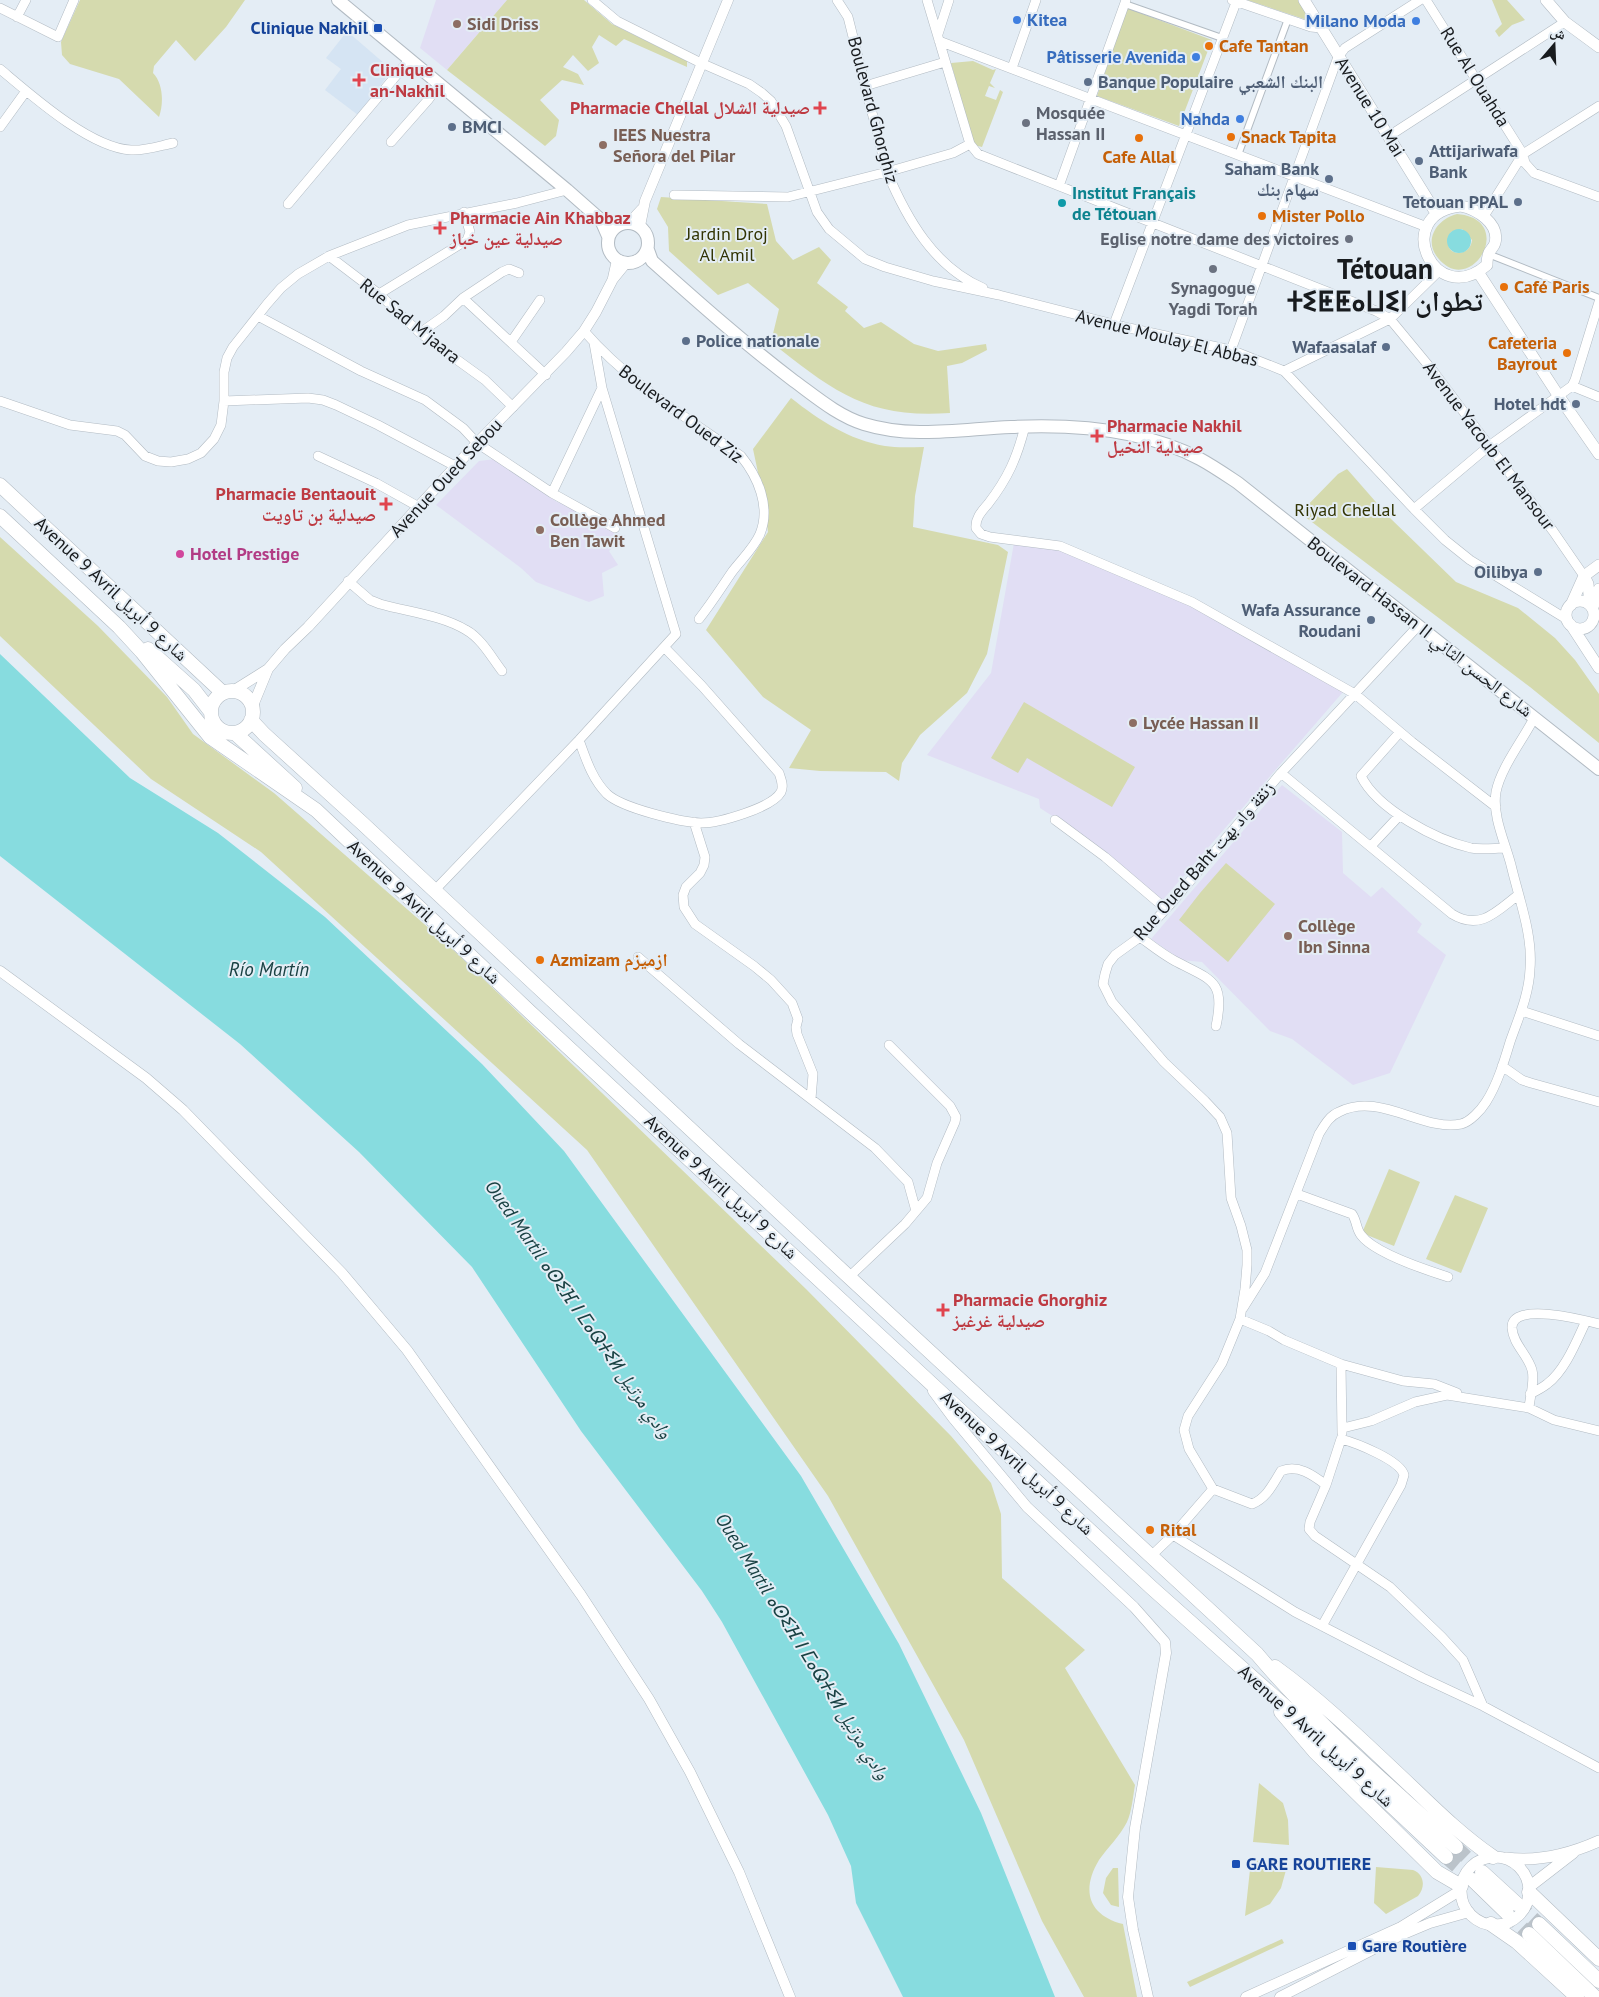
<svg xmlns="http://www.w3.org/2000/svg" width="1599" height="1997" font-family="'PT Sans','Noto Naskh Arabic','Noto Sans Tifinagh',sans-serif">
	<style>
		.built { fill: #d5e4f3 }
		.education { fill: #e1def4 }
		.green { fill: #d5daae; fill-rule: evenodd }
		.water { fill: #87dcdf }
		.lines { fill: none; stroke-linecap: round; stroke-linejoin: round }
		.trunk-tunnel { stroke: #bbc3ca; stroke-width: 14; stroke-dasharray: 14 7; stroke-linecap: butt }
		.pedestrian-casing { stroke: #b2bbc3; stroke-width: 8 }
		.minor-casing { stroke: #b2bbc3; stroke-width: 10 }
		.tertiary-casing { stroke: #b2bbc3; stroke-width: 11 }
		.secondary-casing { stroke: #b2bbc3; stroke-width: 12 }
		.primary-casing { stroke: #b2bbc3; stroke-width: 14 }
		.trunk-casing { stroke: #b2bbc3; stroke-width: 15 }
		.pedestrian { stroke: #fff; stroke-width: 6 }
		.minor { stroke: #fff; stroke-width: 9 }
		.tertiary { stroke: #fff; stroke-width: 10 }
		.secondary { stroke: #fff; stroke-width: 11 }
		.primary { stroke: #fff; stroke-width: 12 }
		.trunk { stroke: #fff; stroke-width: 14 }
		.shop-dot { fill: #3f7fe0; stroke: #e4edf5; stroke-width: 2 }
		.education-dot { fill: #8d6e63; stroke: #e4edf5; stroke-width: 2 }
		.transit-dot { fill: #1a4fb4; stroke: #e4edf5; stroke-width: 2 }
		.food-dot { fill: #e8710a; stroke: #e4edf5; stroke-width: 2 }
		.health-dot { fill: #e0444e; stroke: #e4edf5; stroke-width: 2 }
		.service-dot { fill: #5c6f8a; stroke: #e4edf5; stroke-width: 2 }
		.worship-dot { fill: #6b7280; stroke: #e4edf5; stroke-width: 2 }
		.culture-dot { fill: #0f9aa8; stroke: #e4edf5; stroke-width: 2 }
		.hotel-dot { fill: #d1479c; stroke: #e4edf5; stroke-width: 2 }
		.labels { text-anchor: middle; stroke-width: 4; stroke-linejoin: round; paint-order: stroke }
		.shop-label { font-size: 18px; font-weight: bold; fill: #366cbe; stroke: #e4edf5; text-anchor: end }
		.education-label { font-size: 18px; font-weight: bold; fill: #785e54; stroke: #e4edf5; text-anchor: start }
		.transit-label { font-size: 18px; font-weight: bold; fill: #164399; stroke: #e4edf5; text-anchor: start }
		.food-label { font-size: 18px; font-weight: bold; fill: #c56008; stroke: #e4edf5; text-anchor: start }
		.health-label { font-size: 18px; font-weight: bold; fill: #be3a42; stroke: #e4edf5; text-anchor: start }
		.street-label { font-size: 18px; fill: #181b1e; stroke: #e4edf5 }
		.service-label { font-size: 18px; font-weight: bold; fill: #4e5e75; stroke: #e4edf5; text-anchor: end }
		.worship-label { font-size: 18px; font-weight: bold; fill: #5b616d; stroke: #e4edf5; text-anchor: start }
		.culture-label { font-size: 18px; font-weight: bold; fill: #0d838f; stroke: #e4edf5; text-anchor: start }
		.park-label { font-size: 18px; fill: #313302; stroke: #e4edf5 }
		.hotel-label { font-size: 18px; font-weight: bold; fill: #b23c85; stroke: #e4edf5; text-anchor: start }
		.water-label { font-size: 19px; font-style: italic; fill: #194143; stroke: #e4edf5 }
		.town-label { font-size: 28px; font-weight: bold; fill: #181b1e; stroke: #e4edf5 }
	</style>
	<rect width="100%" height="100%" fill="#e4edf5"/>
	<path class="built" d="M349,33l43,37 -34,45 -33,-25 16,-21 -15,-11 19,-24z"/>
	<path class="education" d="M436,0h71l-60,70 -27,-22z
		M496,459l61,43 18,5 20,18 31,11 -17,15 9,14 -16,8 2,23 -15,6 -53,-20 -15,-14 -85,-63 43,-44z
		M1014,543l45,5 122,50 162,94 -182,210 -67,-59 -54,-35 -1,-9 -112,-44 64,-82z
		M1282,785l60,47 1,41 28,24 11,-10 40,37 -5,8 29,23 -56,118 -37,12 -61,-46 -22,-8 -68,-69 -21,-2 -30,-21z"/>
	<path class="green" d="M80,0h165l-19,27 -31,34 -19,-21 -22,26 -1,7c10,10 11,30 6,44l-40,-38 -49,-15 -8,-9 -1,-13z
		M507,0h77l28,24 75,37v6l-63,-28 -8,7 -17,-11 -7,12 7,16 -11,8 -15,-16 -10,12 15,7 6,11 -22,-5 -22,20 19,20 -3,16 -11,10 -98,-76z
		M1247,0h51l15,22z
		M1492,0h15l18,20 -13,5 -13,12 -4,-6 7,-7z
		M1127,8l85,32 -33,86 -82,-30z
		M973,61l20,9 3,-1 -6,14 5,5 -6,-2 -4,10 11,4 4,-10 3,2 -21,55 -8,-2 -23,-82z
		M661,197l106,7 9,37 17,19 26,-13 12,13 -14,23 31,24 -3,4 19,17 17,-6 33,22 24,7 48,-7 1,6 -25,13 -15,3 3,47c-83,6 -117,-22 -179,-71l8,-33 -31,-26 -30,12 -49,-44 -1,-24 -11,-18z
		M1457,214c61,5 14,85 -19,44 -15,-18 -1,-39 19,-44zM1462,229l10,11c-2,20 -34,16 -21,-8z
		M791,398c28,22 58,42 94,48 12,2 26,1 39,1l-9,49 -2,31 85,18 10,7 -21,102 -20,39 -47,42 -18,28 -3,18 -13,-9 -66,-1 -31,-3 22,-38 -48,-33 -57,-67 62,-98 -4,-31 -11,-52z
		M1347,469l42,48 67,65 62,26 37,30 20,22 24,34v49l-69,-56 -230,-174 38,-39z
		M0,537l98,89 69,71 26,37 81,59 173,151 359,345 145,147 40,47 10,31 1,64 83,72 -20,18 70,117c-2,11 -3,26 -8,37 -7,14 -19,25 -28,38 -18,30 -11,55 24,64l14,73h-53l-42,-76 -78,-181 -136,-244 -241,-346 -326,-298 -110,-73 -151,-143z
		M1024,702l111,65 -23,40 -85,-49 -9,15 -27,-15z
		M1226,863l49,41 -47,58 -49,-42 21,-27z
		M1389,1169l31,13 -26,64 -32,-13z
		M1455,1195l33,13 -27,65 -35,-14z
		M1259,1783l24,20 5,17 1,25 -36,-3z
		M1251,1860l37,3 -7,25 -11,16 -25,12z
		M1376,1867l37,3c11,4 13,17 5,26l-32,18 -12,-11z
		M1113,1868h5l1,39 -8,-2 -8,-12 3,-15z
		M1282,1939l2,4 -94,44 -3,-5z"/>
	<path class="water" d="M1447 241a12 12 0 1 1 24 0a12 12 0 1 1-24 0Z
		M0,654l130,124 88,55 107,84 157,147 82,87 237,325 98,168 82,169 74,184h-152l-47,-94 -5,-37 -23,-51 -106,-193 -20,-31 -121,-160 -109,-164 -113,-115 -119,-108 -240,-188z"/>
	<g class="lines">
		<path class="trunk-tunnel" d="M1456,1847l26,25
			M1446,1857l27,23
			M1517,1904l22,20
			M1507,1913l22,21"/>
		<g class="pedestrian-casing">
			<path id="pedestrian" d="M1125,4l97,34
				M1238,155l50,-136
				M1488,254l111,44"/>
		</g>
		<g class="minor-casing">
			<path id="minor" d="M592,0l25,21 84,42 48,21 13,9 9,8 15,25 31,86 12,17 36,30 20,8 48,14 66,14 130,33 102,22 53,21 130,138 31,31 25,20 98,60
				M837,0l11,17 39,155c20,47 47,95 96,116
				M927,0l43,144 8,10 398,157 14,8 43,52 120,160 31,45
				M1232,0l79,27 10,1
				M1426,0l97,154 2,9 9,10 65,24
				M0,8l58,29 16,-37
				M17,17l9,-17
				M938,34l11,-34
				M939,41l488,186
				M1012,68l24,-68
				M0,69c31,26 90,79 131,81 14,1 28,-4 42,-7
				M865,86l80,-24
				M0,127l26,-36
				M1389,136l176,-114
				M391,142l37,-42 11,-15
				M1059,186l67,-186
				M674,195l114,2 99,-25 66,-19 17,-9
				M288,204l122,-145
				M1484,216l39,-62 76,-48
				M329,256l50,38 41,39 65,47 28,27
				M379,294l88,-54 3,-8 -6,-20
				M463,298l83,77
				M258,316l103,55 64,29 38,28 14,15 75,50 63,35
				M1114,324l123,-324
				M584,331c44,51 102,86 157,125 17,21 30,51 19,78 -6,14 -19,26 -28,38 -11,16 -21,32 -33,47
				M420,333l24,-17 19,-18 39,-26 7,-3 10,4
				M511,342l29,-42
				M1231,350l107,-293 7,-9 75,-48
				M1284,371l106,-52 49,-48
				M1572,386l27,11
				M0,401l70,24 47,6 8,4 20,21 13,5 13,1 17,-3 13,-6 13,-14 7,-14 3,-24v-29l3,-14 6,-11 34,-43 14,-16 17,-14 31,-18 79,-31 109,-22 50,-13
				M224,401l84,-3 15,2 13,5 42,20 77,41
				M1025,426c-8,32 -17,52 -37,78 -6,7 -13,14 -12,24l5,6 9,3 70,9 132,56 163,92 57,48 84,65
				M318,456l58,27 43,24
				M552,493l50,-105
				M1414,509l75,-63 83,-60 3,-6 24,-78
				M348,581l22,19 10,4c28,8 61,11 86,26 15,8 26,28 36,41
				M1400,732l-39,44c16,33 75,64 110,72 11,2 24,0 35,0
				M579,740c7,19 13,39 28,54 15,14 73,28 94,29 18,0 71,-15 80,-31 3,-6 0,-13 -2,-19l-77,-87 -37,-38
				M1281,773l171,141c28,17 44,-2 66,-19
				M1055,820l50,37 61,52
				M694,822l11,35 -1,8 -4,8 -14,14 -3,8 1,12 11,17 59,42 17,14 21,23 6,16 -2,8 1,7 16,40 -2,25
				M1371,846l28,-30
				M434,891l145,-151 97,-106 -74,-246 -8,-45
				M1140,937c11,8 22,17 35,24 36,19 51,19 41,65
				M638,957l101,87 136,104 33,34 8,29 -11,13 -56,53
				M1522,1011l77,25
				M889,1045l61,61 6,11 -1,5 -18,41 -10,35 -11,13
				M1502,1066l20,14 9,3 68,19
				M1297,1194l55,20c5,7 4,15 9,21 13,18 65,35 87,42
				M1243,1308l22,-35 54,-139c5,-8 10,-18 20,-22 40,-21 84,20 122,12 9,-2 20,-14 25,-22 11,-17 18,-40 24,-60 8,-23 19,-47 20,-73 3,-34 -11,-70 -19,-104 -6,-23 -19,-49 -15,-73 5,-25 27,-52 38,-74
				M1240,1319l29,12 15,9 57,24 1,69
				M1341,1364l62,17 31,3 23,9
				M1530,1394c6,-3 12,-6 17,-10 18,-13 30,-44 39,-63
				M1529,1408c1,-12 6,-27 3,-38 -4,-15 -19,-26 -20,-42 -1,-27 72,-8 87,-4
				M1343,1428l28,-7 44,-19 32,-7 82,13 25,12 45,11
				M1213,1489l39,15c15,-6 21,-20 29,-33 17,-7 32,4 45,14
				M1173,1535l122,77 128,66 60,28 116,62
				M1151,1556l22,-21 40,-46 -24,-40 -5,-19 4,-14 34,-53 18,-44 5,-30 2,-24v-15l-6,-24 -10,-28 -4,-65 -7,-16 -15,-16 -41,-39 -52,-60 -9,-18 2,-10 3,-10 7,-9 25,-18 34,-37 107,-127 138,-148
				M1322,1626l79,-141 3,-10c-4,-15 -48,-32 -63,-36l-15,46 -16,37 -1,7 6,7 75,51 52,50 21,23 20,46"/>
		</g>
		<g class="tertiary-casing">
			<path id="tertiary" d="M630,222l12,-13
				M640,226l5,-25 83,-201
				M613,278l4,-18
				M233,691l35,-22
				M252,708l16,-39 17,-20 23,-22 169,-184 89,-91 18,-21 12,-19 17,-33 13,-16
				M0,971l146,107 37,32 159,163 65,77 174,245 68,104 41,73 49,100 51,125
				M933,1391l20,27 74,89 107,100 31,35 1,11 -31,175 -7,69 5,33 15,67
				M1246,1997l155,-70 60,-37
				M1280,1997l119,-61 31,-13 39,-11"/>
		</g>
		<g class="secondary-casing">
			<path id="secondary" d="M1304,0l132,213
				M1546,0l19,22 34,25
				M1461,206c15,3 39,17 34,37 -1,4 -5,7 -6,10 -2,4 -2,8 -2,12 -53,46 -97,-52 -26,-59z
				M1478,272l80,123 41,59
				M1584,576l4,8 2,21
				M1566 615a14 14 0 1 1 28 0a14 14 0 1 1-28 0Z
				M1571,605l13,-29 15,-11
				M1593,607l6,-18
				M1571,625l28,43
				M1461 1891a34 34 0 1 1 68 0a34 34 0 1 1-68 0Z
				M1506,1858c32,4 64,-4 93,-17
				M1529,1887l44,-34"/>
		</g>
		<g class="primary-casing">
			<path id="primary" d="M338,0l229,190 34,30 7,16
				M608 243a20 20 0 1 1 40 0a20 20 0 1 1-40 0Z
				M648,250l4,11c46,41 92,82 142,120 22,16 44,35 70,43 48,15 99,5 147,3 62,-3 133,2 189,32 13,7 26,16 38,24l361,286"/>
		</g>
		<g class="trunk-casing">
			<path id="trunk" d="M0,485l223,208
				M0,516l119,111 23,25 68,85 106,73 214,202 622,576 145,129 149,140
				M148,649l46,41 17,22
				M211 712a21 21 0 1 1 42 0a21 21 0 1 1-42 0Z
				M251,720l13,14 97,88 488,455 408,377c60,71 131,130 199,193
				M235,733l60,55
				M1275,1667c50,36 95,81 140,123 25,24 49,47 78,67
				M1281,1712l34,40 122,120 24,14
				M1482,1872l35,32
				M1473,1880l34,33
				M1529,1892l70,67
				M1491,1924l26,18 60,55
				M1539,1924l60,57
				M1529,1934l66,63"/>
		</g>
		<use href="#pedestrian" class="pedestrian"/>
		<use href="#minor" class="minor"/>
		<use href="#tertiary" class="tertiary"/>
		<use href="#secondary" class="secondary"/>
		<use href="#primary" class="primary"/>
		<use href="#trunk" class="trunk"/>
	</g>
	<g class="shop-dot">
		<circle cx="1017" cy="20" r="5"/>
		<circle cx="1416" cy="21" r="5"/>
		<circle cx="1196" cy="57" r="5"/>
		<circle cx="1240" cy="119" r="5"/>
	</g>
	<g class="education-dot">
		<circle cx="457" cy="24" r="5"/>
		<circle cx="603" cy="145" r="5"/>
		<circle cx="540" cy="530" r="5"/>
		<circle cx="1133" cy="723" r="5"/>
		<circle cx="1288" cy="936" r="5"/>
	</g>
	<g class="transit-dot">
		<rect x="373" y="23" width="10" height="10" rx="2.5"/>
		<rect x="1231" y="1859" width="10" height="10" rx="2.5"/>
		<rect x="1347" y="1941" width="10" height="10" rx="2.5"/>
	</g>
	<g class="food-dot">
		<circle cx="1209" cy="46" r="5"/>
		<circle cx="1231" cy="137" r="5"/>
		<circle cx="1139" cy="138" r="5"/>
		<circle cx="1262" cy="216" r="5"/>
		<circle cx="1504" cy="287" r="5"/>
		<circle cx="1567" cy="353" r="5"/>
		<circle cx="540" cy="960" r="5"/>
		<circle cx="1150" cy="1530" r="5"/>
	</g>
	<g class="health-dot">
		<path d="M356.5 72.5h5v5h5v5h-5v5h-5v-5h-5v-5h5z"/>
		<path d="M817.5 100.5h5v5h5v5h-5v5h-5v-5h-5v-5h5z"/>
		<path d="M437.5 220.5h5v5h5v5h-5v5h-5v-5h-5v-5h5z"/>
		<path d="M1094.5 428.5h5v5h5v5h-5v5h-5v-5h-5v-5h5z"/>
		<path d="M383.5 496.5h5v5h5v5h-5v5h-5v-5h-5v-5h5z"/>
		<path d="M940.5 1302.5h5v5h5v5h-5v5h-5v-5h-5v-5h5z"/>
	</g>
	<g class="service-dot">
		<circle cx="1088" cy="82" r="5"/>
		<circle cx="452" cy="127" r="5"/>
		<circle cx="1419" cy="161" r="5"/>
		<circle cx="1329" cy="179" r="5"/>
		<circle cx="1518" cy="202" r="5"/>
		<circle cx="686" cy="341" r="5"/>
		<circle cx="1386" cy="347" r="5"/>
		<circle cx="1576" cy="404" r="5"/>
		<circle cx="1538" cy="572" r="5"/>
		<circle cx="1371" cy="620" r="5"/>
	</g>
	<g class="worship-dot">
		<circle cx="1026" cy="123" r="5"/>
		<circle cx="1349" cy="239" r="5"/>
		<circle cx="1213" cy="269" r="5"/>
	</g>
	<circle class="culture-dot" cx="1062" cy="203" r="5"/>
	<circle class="hotel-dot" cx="180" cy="554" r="5"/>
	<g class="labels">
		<g class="shop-label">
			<text x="1027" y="26" text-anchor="start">Kitea</text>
			<text x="1406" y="27">Milano Moda</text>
			<text x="1186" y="63">Pâtisserie Avenida</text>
			<text x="1230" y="125">Nahda</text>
		</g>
		<g class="education-label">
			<text x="467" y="30">Sidi Driss</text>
			<text x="613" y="141">IEES Nuestra<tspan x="613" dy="21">Señora del Pilar</tspan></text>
			<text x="550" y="526">Collège Ahmed<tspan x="550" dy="21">Ben Tawit</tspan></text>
			<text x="1143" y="729">Lycée Hassan II</text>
			<text x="1298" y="932">Collège<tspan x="1298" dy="21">Ibn Sinna</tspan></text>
		</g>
		<g class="transit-label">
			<text x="368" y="34" text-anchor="end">Clinique Nakhil</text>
			<text x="1246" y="1870">GARE ROUTIERE</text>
			<text x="1362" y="1952">Gare Routière</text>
		</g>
		<g class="food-label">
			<text x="1219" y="52">Cafe Tantan</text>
			<text x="1241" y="143">Snack Tapita</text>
			<text x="1139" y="163" text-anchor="middle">Cafe Allal</text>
			<text x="1272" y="222">Mister Pollo</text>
			<text x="1514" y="293">Café Paris</text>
			<text x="1557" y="349" text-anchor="end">Cafeteria<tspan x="1557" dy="21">Bayrout</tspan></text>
			<text x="550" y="966">Azmizam ازميزم</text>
			<text x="1160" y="1536">Rital</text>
		</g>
		<g class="health-label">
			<text x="370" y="76">Clinique<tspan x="370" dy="21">an-Nakhil</tspan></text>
			<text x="810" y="114" text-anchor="end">Pharmacie Chellal صيدلية الشلال</text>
			<text x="450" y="224">Pharmacie Ain Khabbaz<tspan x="450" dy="21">صيدلية عين خباز</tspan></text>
			<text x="1107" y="432">Pharmacie Nakhil<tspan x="1107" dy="21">صيدلية النخيل</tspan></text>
			<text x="376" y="500" text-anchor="end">Pharmacie Bentaouit<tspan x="376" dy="21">صيدلية بن تاويت</tspan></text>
			<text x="953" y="1306">Pharmacie Ghorghiz<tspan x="953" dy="21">صيدلية غرغيز</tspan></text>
		</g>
		<g class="street-label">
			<text transform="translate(1475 77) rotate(58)" y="6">Rue Al Ouahda</text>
			<text transform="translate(1370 107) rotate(58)" y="6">Avenue 10 Mai</text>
			<text transform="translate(873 110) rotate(75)" y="6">Boulevard Ghorghiz</text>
			<text transform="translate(410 321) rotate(39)" y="6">Rue Sad M'jaara</text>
			<text transform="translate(1167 338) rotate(14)" y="6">Avenue Moulay El Abbas</text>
			<text transform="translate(681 414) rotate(37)" y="6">Boulevard Oued Ziz</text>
			<text transform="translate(1489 446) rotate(53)" y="6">Avenue Yacoub El Mansour</text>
			<text transform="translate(446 478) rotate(-47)" y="6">Avenue Oued Sebou</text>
			<text transform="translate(111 589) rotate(43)" y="6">Avenue 9 Avril شارع 9 أبريل</text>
			<text transform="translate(1420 627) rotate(38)" y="6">Boulevard Hassan II شارع الحسن الثاني</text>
			<text transform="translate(1204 861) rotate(-49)" y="6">Rue Oued Baht زنقة واد بهت</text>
			<text transform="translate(424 912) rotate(43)" y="6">Avenue 9 Avril شارع 9 أبريل</text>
			<text transform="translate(721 1187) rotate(43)" y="6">Avenue 9 Avril شارع 9 أبريل</text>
			<text transform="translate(1017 1463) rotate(43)" y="6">Avenue 9 Avril شارع 9 أبريل</text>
			<text transform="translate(1316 1736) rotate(42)" y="6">Avenue 9 Avril شارع 9 أبريل</text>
		</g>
		<g class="service-label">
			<text x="1098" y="88" text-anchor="start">Banque Populaire البنك الشعبي</text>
			<text x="462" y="133" text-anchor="start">BMCI</text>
			<text x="1429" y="157" text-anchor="start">Attijariwafa<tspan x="1429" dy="21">Bank</tspan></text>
			<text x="1319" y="175">Saham Bank<tspan x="1319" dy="21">سهام بنك</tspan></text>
			<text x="1508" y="208">Tetouan PPAL</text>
			<text x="696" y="347" text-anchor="start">Police nationale</text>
			<text x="1376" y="353">Wafaasalaf</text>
			<text x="1566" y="410">Hotel hdt</text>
			<text x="1528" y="578">Oilibya</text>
			<text x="1361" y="616">Wafa Assurance<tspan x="1361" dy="21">Roudani</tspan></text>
		</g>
		<g class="worship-label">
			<text x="1036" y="119">Mosquée<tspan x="1036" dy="21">Hassan II</tspan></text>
			<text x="1339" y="245" text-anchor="end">Eglise notre dame des victoires</text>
			<text x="1213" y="294" text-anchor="middle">Synagogue<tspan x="1213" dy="21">Yagdi Torah</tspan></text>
		</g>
		<g class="culture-label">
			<text x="1072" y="199">Institut Français<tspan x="1072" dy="21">de Tétouan</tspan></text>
		</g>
		<g class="park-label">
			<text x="727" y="240">Jardin Droj<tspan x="727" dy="21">Al Amil</tspan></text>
			<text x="1345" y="516">Riyad Chellal</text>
		</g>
		<g class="hotel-label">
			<text x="190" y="560">Hotel Prestige</text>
		</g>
		<g class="water-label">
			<text x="269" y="976">Río Martín</text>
			<text transform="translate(579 1309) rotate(55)" y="7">Oued Martil ⴰⵙⵉⴼ ⵏ ⵎⴰⵕⵜⵉⵍ وادي مرتيل</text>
			<text transform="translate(803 1646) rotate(58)" y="7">Oued Martil ⴰⵙⵉⴼ ⵏ ⵎⴰⵕⵜⵉⵍ وادي مرتيل</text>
		</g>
		<g class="town-label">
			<text x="1385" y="279">Tétouan<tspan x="1385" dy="32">ⵜⵉⵟⵟⴰⵡⵉⵏ تطوان</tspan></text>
		</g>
	</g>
	<g transform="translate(1554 45) rotate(19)" stroke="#e4edf5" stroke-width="4" paint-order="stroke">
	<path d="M0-4L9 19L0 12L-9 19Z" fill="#181b1e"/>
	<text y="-8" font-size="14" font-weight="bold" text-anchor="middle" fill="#181b1e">ش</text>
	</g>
</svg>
